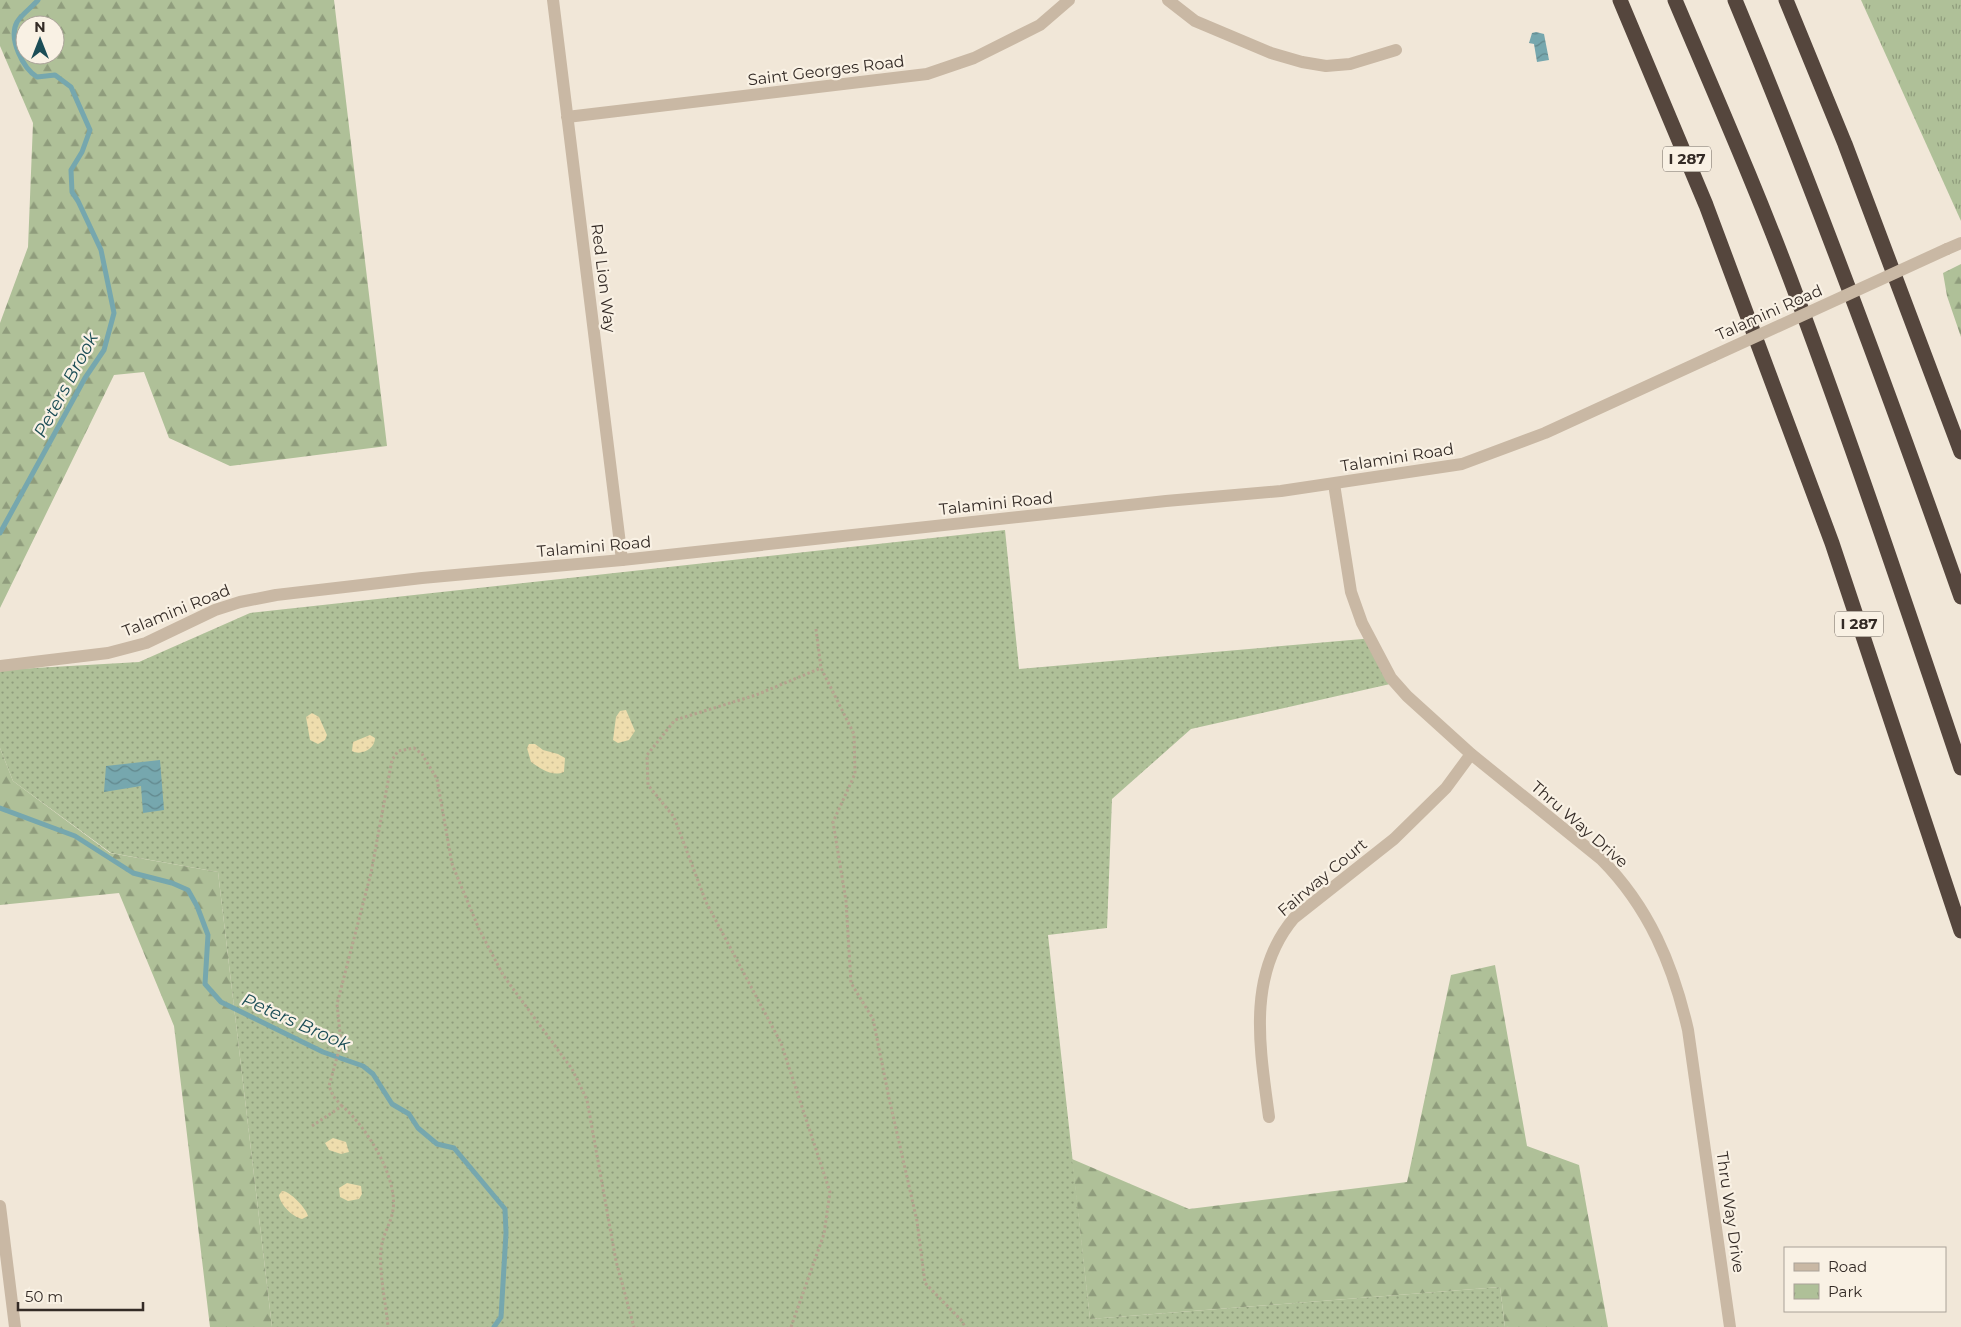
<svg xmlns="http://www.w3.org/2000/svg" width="1961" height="1327" font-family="Montserrat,sans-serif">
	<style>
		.grass { fill: url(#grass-dots) }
		.forest { fill: url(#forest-firs); fill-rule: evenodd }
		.sand { fill: url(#sand-dots) }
		.park { fill: url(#park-tufts) }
		.water { fill: url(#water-waves) }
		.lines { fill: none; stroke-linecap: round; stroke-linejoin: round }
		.stream { stroke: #76a7ae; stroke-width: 5 }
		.path { stroke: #b5a28e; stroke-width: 3; stroke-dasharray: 2.5 2.5; stroke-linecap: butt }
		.minor { stroke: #c9b8a4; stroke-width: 12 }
		.tertiary { stroke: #c9b8a4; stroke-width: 12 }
		.motorway { stroke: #55463d; stroke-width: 15 }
		.tertiary-bridge { stroke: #c9b8a4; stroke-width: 12 }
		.labels { text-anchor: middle; stroke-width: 4.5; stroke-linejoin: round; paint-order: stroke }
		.shield { fill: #f9f1e4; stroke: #6f665f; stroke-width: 1 }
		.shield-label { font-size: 15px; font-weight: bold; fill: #342b26 }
		.street-label { font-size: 16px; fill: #342b26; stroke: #f9f1e4 }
		.water-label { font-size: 18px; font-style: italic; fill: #1b4d56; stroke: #f9f1e4 }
	</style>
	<defs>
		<pattern id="grass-dots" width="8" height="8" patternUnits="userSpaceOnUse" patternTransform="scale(1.25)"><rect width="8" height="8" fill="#afc098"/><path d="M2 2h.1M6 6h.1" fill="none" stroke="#8f9c7c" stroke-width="1.8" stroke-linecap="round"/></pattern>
		<pattern id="forest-firs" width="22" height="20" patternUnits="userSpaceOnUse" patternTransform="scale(1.25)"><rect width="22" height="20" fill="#afc098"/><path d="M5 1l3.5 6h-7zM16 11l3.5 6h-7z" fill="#8f9c7c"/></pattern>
		<pattern id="sand-dots" width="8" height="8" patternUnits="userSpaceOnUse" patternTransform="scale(1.25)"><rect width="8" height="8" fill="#eeddad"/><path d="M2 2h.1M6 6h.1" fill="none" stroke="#cdbe95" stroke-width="1.8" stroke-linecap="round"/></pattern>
		<pattern id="park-tufts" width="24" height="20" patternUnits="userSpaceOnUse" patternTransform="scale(1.25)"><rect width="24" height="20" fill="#afc098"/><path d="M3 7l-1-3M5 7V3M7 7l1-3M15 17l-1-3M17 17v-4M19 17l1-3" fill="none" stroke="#8f9c7c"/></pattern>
		<pattern id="water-waves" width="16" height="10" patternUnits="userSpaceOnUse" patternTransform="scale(1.25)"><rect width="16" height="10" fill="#76a7ae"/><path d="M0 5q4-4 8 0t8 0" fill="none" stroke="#62888d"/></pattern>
	</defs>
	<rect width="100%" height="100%" fill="#f1e7d8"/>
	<path class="grass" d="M1005,530l14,139 355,-31 25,44 -208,47 -79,70 -5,129 -59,7 42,384 410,-32 5,40h-1233l-54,-455 -107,-19 -98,-72 -13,-33v-78l139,-8 111,-49z"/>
	<path class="forest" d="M0,0h334l53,446 -157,20 -61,-28 -25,-66 -30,3 -114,233v-285l28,-76 5,-124 -33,-77zM25,25h30v30h-30z
		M1961,264v73l-14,-41 -4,-23z
		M0,748l13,33 97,72 108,19 54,455h-62l-36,-301 -55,-133 -119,12z
		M1495,965l32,181 52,19 29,162h-103l-5,-40 -410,32 -18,-160 117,50 218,-27 44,-207z"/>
	<path class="sand" d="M626,710l9,21 -6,9 -11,3 -5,-3 3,-23 4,-6z
		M312,713l7,4 8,18 -2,5 -7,4 -8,-4 -4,-23z
		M370,735l5,3c0,11 -14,18 -23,13l1,-9z
		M535,744l8,6 15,4 7,4 -1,14c-12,5 -23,-3 -33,-10l-4,-14 2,-4z
		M333,1138l13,4 3,10 -8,2 -12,-4 -4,-7z
		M347,1183l14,3 1,8 -3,5 -11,2 -8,-4 -1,-9z
		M282,1191c7,-1 25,18 26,25l-6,3c-9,-2 -22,-14 -23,-24z"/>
	<path class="park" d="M1861,0h100v221z"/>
	<path class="water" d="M1536,32l8,2 5,26 -12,2 -3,-18 -5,-1 3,-10z
		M160,760l4,50 -21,3 -2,-27 -37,6 2,-26z"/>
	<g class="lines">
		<path class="stream" d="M0,533l85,-155 19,-28 10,-37 -13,-63 -23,-49 -6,-9 -1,-22 11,-18 8,-22 -19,-43 -16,-12 -18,2c-14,-9 -29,-38 -20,-55 4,-7 15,-15 21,-22
			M0,808l75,28 58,37 39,10 16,7 9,16 11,29 -3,49 16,18 102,50 40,14 10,8 19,30 17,10 9,14 19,16 17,4 51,61 1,24 -5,84 -7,10"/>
		<path class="path" d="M816,629l5,39 33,66 1,40 -22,48 13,79 5,82 22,36 16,79 28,123 8,62 37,38 3,6
			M342,1106l-9,-10 -4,-10 12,-43 -4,-39 34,-131 21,-113 6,-9 16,-3 8,6 15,25 15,85 27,65 24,46 69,94 15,31 29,161 18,66
			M312,1126l30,-20c24,20 56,71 51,104 -2,14 -11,25 -12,40 -2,25 5,53 7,77
			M791,1327l33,-93 6,-42 -49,-149 -75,-141 -32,-85 -26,-32 -1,-30 28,-35 81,-25 65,-27"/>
		<path class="minor" d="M553,0l69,560
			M1168,0l27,21 76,32 31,9 24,4 24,-2 46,-14
			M567,117l360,-43 47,-16 66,-33 29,-25
			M1334,484l17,108 11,31 29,55 16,18 64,58 130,105c48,48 72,106 87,171l42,297
			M1269,1117c-9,-68 -23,-142 25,-199l100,-79 52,-51 25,-34
			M0,1206l15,121"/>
		<path class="tertiary" d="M1947,249l14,-6
			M0,666l108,-13 38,-10 69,-33 25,-8 36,-7 146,-17 200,-18 544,-59 115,-10 181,-27 83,-31 168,-77"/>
		<path class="motorway" d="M1620,0l86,205 126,338 129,388
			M1675,0c42,99 85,197 122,297 58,156 111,314 164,471
			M1735,0c82,197 155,396 226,597
			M1786,0l59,144 116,308"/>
		<path class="tertiary-bridge" d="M1713,356l234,-107"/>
	</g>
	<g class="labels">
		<g class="shield">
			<rect x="1663" y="146.5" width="48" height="25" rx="4"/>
			<rect x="1835" y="611.5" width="48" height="25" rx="4"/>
		</g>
		<g class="shield-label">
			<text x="1687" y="164">I 287</text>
			<text x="1859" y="629">I 287</text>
		</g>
		<g class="street-label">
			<text transform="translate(826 70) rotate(-7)" y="6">Saint Georges Road</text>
			<text transform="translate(604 278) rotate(83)" y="6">Red Lion Way</text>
			<text transform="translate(1769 312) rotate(-24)" y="6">Talamini Road</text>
			<text transform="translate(1397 457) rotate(-9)" y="6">Talamini Road</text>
			<text transform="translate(996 503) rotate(-6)" y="6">Talamini Road</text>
			<text transform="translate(594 546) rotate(-5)" y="6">Talamini Road</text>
			<text transform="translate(176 610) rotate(-22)" y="6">Talamini Road</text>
			<text transform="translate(1580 824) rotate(41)" y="6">Thru Way Drive</text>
			<text transform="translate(1322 877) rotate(-40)" y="6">Fairway Court</text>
			<text transform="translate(1731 1212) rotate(82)" y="6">Thru Way Drive</text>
		</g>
		<g class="water-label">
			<text transform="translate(66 385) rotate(-62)" y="6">Peters Brook</text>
			<text transform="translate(296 1022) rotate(24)" y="6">Peters Brook</text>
		</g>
	</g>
	<rect x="1784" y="1247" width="162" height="65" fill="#f9f1e4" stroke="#aaa298"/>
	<rect x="1794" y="1263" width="25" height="8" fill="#c9b8a4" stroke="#aaa298"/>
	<text x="1828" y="1272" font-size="15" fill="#342b26">Road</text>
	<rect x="1794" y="1284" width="25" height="15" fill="url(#park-tufts)" stroke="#aaa298"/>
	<text x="1828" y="1297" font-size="15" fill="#342b26">Park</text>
	<g transform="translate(40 40)"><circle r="24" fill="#f9f1e4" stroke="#aaa298"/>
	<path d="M0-4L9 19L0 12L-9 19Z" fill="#1b4d56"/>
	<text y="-8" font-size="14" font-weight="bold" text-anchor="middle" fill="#342b26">N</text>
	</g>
	<path d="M18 1302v8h125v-8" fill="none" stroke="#342b26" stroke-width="2.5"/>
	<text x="25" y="1302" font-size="15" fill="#342b26" stroke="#f9f1e4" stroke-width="4" paint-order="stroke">50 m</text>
</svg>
